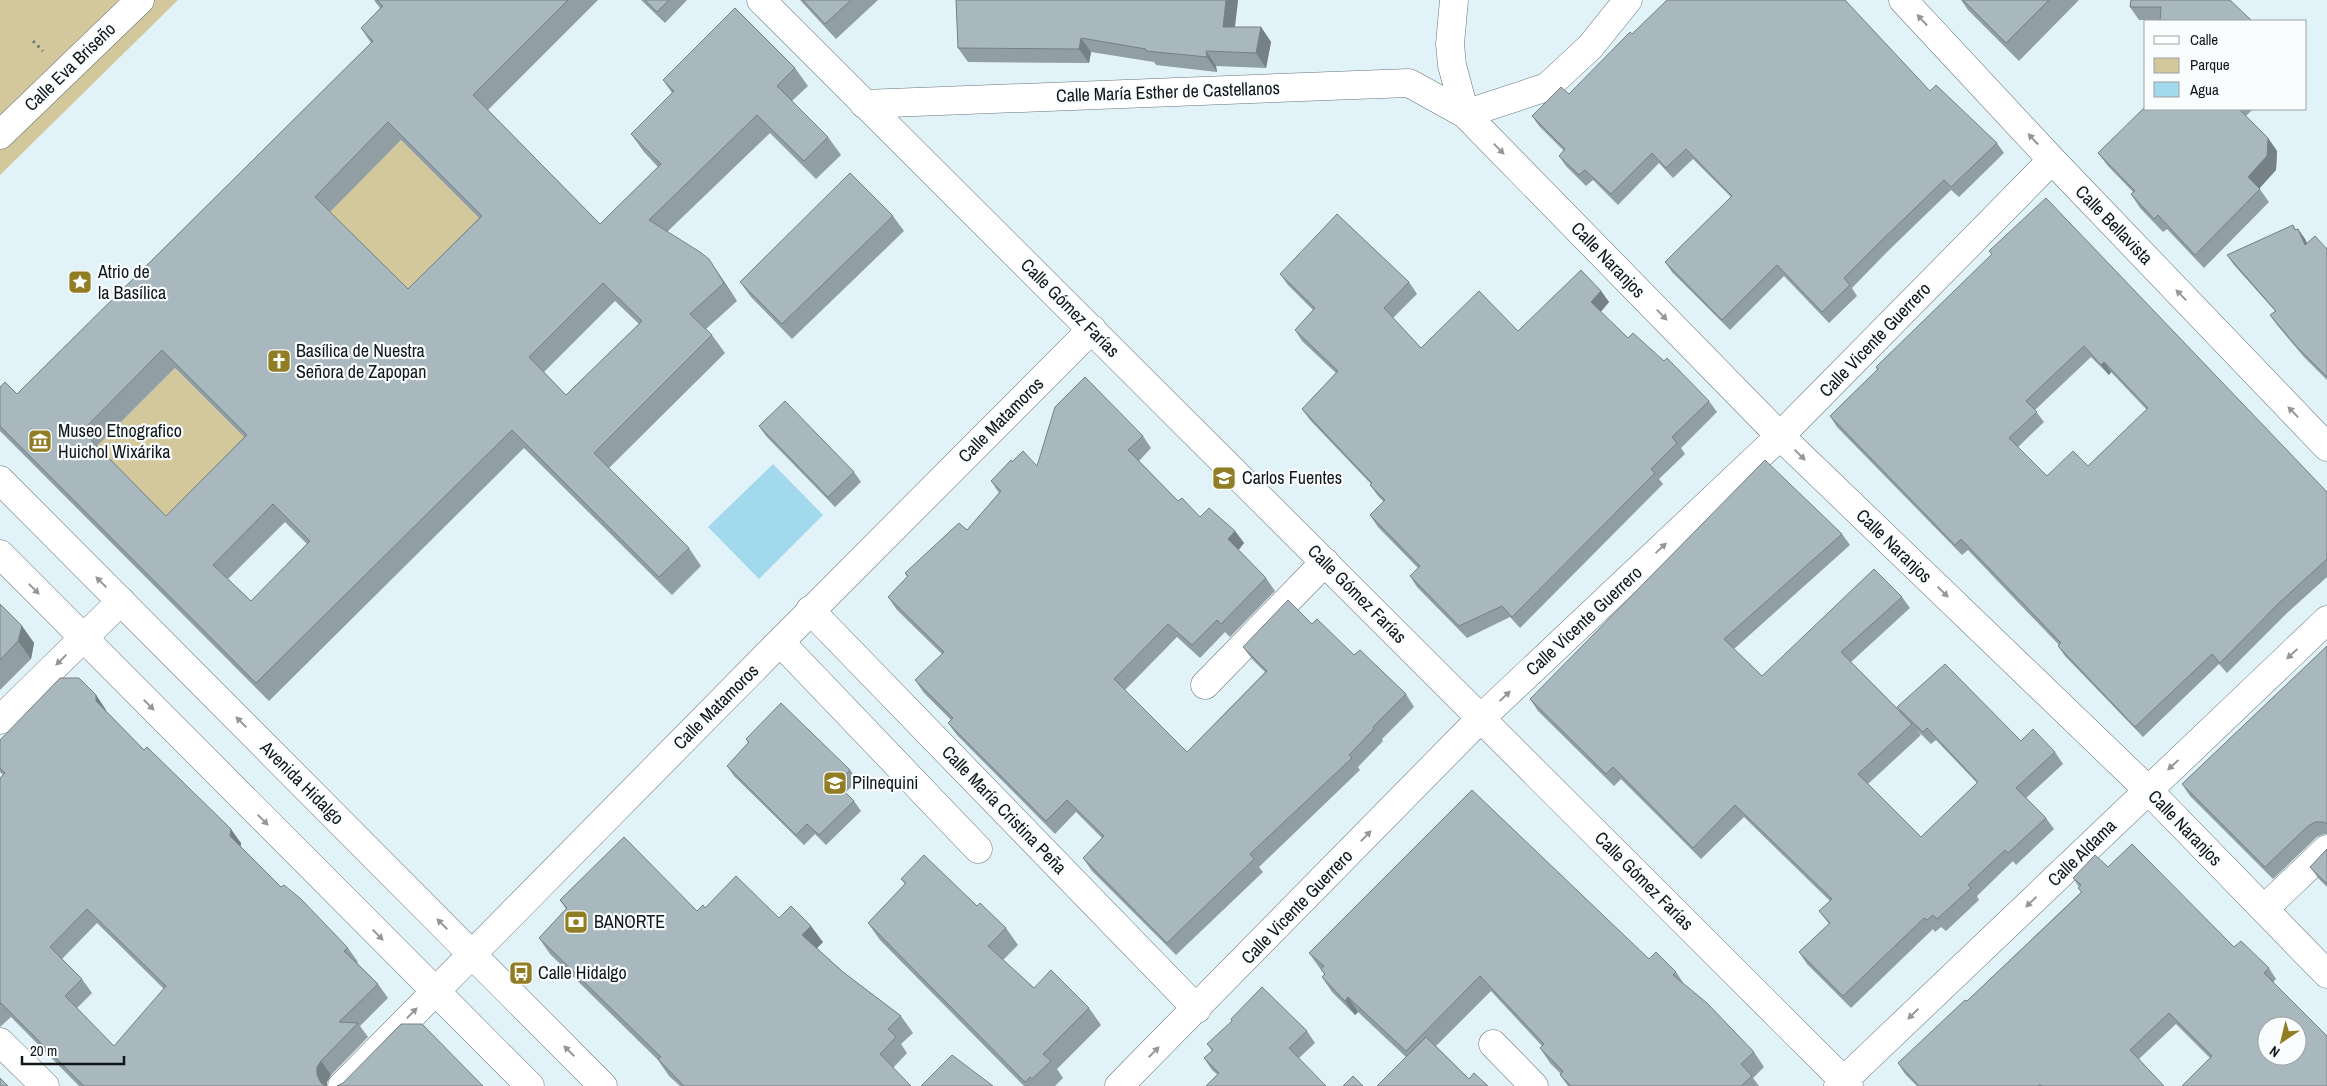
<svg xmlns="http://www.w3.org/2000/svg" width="2327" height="1086" font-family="'Archivo Narrow',sans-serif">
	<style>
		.green { fill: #d3c89c }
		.water { fill: #a3d9ed }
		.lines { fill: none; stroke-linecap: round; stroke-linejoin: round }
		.minor-casing { stroke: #657479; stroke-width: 29 }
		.major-casing { stroke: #657479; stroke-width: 29 }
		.path { stroke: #6f7a7e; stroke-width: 3; stroke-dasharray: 2.5 4; stroke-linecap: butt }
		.minor { stroke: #fff; stroke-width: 28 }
		.major { stroke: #fff; stroke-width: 28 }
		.wall { fill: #919ea3; fill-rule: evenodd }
		.shaded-wall { fill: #768185 }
		.building { fill: #a9b8be; stroke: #768185; fill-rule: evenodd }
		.oneway { fill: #949798 }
		.labels { text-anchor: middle; stroke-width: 4.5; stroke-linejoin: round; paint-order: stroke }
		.street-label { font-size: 18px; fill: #111719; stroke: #fafdfe }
		.poi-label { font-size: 18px; fill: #111719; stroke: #fafdfe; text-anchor: start }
	</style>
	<rect width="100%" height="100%" fill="#e2f2f9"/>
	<path class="green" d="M0,0h178l-178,175z
		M401,140l93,93 -73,74 -94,-93z
		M175,368l85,85 -81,81 -85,-85z"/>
	<path class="water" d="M773,464l50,51 -64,64 -51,-52z"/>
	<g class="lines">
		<g class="minor-casing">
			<path id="minor" d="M761,0l1088,1086
				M1454,0l-4,44 2,21 13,49
				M1903,0l149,160 275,287
				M864,104l545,-21 56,31 315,322 368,354 179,184
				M1465,114l82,-27 43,-40 38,-47
				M0,135l140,-135
				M810,610l387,399
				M780,642l198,207
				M1205,685l120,-123
				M0,720l121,-119
				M2264,909l63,-60
				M0,1042l45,44
				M1493,1044l41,42
				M342,1086l438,-444 312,-313
				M1119,1086l362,-368 299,-282 272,-276
				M1838,1086l489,-466"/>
		</g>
		<g class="major-casing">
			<path id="major" d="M0,480l603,606
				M0,554l530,532"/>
		</g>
		<path class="path" d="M33,41l10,10"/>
		<use href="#minor" class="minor"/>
		<use href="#major" class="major"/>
	</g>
	<path class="wall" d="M374,0h224l-110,110 112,114 58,-57 -14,-15 -13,-18 41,-41 -9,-13 132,-12 13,18 -16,15 36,36 13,18 -25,24 -46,-46 -103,99 54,45 16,24 -31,28 6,6 13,18 -116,115 80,80 12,18 -29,29 -148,-147 -255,253 -269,-270v-44l17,7 354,-351 -10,-15 19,-20zM401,140l78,78 -71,71 -78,-77zM615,301l24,23 -73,71 -22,-23zM175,368l69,69 -78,79 -69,-70zM285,522l22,22 -56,57 -23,-22z
		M641,0h46l-22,23z
		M800,0h78l-42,39z
		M956,0h282l-3,27h26l10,15 -5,26 -50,-2 1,6 -61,-7 -2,-3 -63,-10 -2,11 -121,-1 -10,-14z
		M1961,0h118l-60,61 -51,-51z
		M2131,0h99l-70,20h-21l-9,-13z
		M1632,34l298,57 67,52 7,10 -45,44 -8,-7 -64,62 -35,36 5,8 -28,27 -45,-47 -54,54 -58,-58 -7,-10 66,-65 -38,-38 -20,19 -14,-15 -41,42 -25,-25 -7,6 -20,-20 -7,-10 5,-5 -25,-25 -7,-10 37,-22z
		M2146,109h107l-7,7 22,22 9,13 -1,19 -17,18 10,14 -65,66 -37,-39 -4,3 -23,-24 -9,-14 2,-2 -25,-26 -10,-13z
		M893,216l11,15 -112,108 -41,-42 -11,-15z
		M2293,225l3,5 2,-1 7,10 2,4 20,6v131l-23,-23 -27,-32 -7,-10 5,-4 -41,-46 -7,-10z
		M1989,251l338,241v85l-40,36 -60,60 -8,-9 -76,73 -78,-81 -7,-10 1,-1 -91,-95 -6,5 -125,-128 -7,-11 47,-46 -1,-3 116,-112zM2091,357l18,18 2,-3 36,38 -59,56 -41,10 -29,-29 26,-25 -9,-12z
		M1280,274l129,8 8,12 -24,24 28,30 97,-17 83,-40 8,11 -9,10 28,26 36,23 45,40 8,11 -36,36 4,6 -26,25 4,5 -143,144 -10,-11 -43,21 -50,-51 -7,-11 8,-8 -40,-41 -8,-12 14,-13 -6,-6 -8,-11 1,-1 -61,-64 -8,-11 34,-36 -34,-32 -7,-11 18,-20 -25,-25z
		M759,426l95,46 7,10 -26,25 -69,-71z
		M1143,436l8,12 -12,13 39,40 22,16 35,14 9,12 -6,7 28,28 9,13 -45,46 -5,-5 -25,26 -23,-21 -52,53 62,62 78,-80 -13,-13 -9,-12 69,-23 94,70 8,13 -32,32 1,2 -25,26 2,3 -101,97 4,5 -87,83 -84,-84 -9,-13 19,-20 -26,-26 -21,22 -98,-99 -9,-12 3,-3 -27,-27 -9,-13 27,-26 -45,-44 -9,-13 19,-20 -2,-4 62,-43 32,-37 -8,-12 21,-19 25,4z
		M1842,534l8,11 -116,104 28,27 140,-79 8,11 -59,54 50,50 -4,-5 124,34 34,11 8,12 -37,34 20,20 8,11 -38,36 -3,-4 -36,35 2,4 -33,31 -5,-4 -6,5 -2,-3 -82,79 -44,-44 -8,-12 30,-28 -10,-13 11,-10 -86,-84 -43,42 -80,-80 -7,7 -76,-75 -8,-12zM1916,729l15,15 5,-4 41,43 -56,54 -53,-53 53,-49z
		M0,604l22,22 12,17 -3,16 -31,31z
		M2327,646v188h-3l-7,3 -44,42 -83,-83 -8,-12z
		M96,695l10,15v1l38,39 97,93v4l40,40 67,61 10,14 -1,1 21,21 10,14 -28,28 8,11 -37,38 -4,7v4h-248l-68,-69 -11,10v-249l3,-3 -3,-3v-32zM97,923l67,66 -50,57 -37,-38 15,-15 -10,-14 -20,-20z
		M746,739l104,31 8,10 -13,13 9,8 7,10 -35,34 -11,-11 -11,11 -70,-69 -7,-10 21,-23z
		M2327,849v38l-8,-8 -9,-12z
		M2108,867l126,80 35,21 7,11 -66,79 -34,-34 -37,35 25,27h-247l-12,-12 -7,-11 69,-62 114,-109 -3,-4 1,-1 -6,-9z
		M901,879l76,27 29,22 12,17 -15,15 31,28 55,20 12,17 -44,44 6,9 -8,8h-31l-144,-146 -12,-17 37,-39z
		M560,900l137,11 8,-3 74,10 44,24 -6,6 26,24 58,44 12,17 -12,11 6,9 -14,15 18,18h-231l-11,-10 -11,-16 -108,-106 -11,-16 27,-29z
		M1309,953l340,6 27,13 8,12 70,68 10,15 -11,11 6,8h-191l-8,-11 1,-1 -11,-11 -10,-15 2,-2 -51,-55 -55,55 33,33 -63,-22 -48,-45 -3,3 -23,-23 -10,-15 2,-3z
		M1307,1031l8,12 -16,15 -81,17 -6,-5 -8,-12 8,-7 -5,-7z"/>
	<path class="shaded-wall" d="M1226,0h12l-5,41 -10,-14z
		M1261,27l10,15 -5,26 -10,-15z
		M1081,38l10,14 -2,11 -10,-14z
		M1206,51l10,15 1,6 -10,-15z
		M2268,138l9,13 -1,19 -18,20 -10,-13z
		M2298,229l7,10 7,16 -7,-10z
		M709,259l28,42 -13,-18z
		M1601,291l8,11 -10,12 -8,-12z
		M2104,362l7,10 -2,3 -8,-10z
		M1235,531l9,12 -7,9 -9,-13z
		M22,626l12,17 -3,16 -13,-18z
		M96,695l10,15v5l-10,-14z
		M231,829l10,14 -1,7 -10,-14z
		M811,926l12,16 -9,9 -12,-16z
		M1348,997l10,15 -3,3 -10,-14z
		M321,1061l10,14 -4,7v4h-4l-6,-11v-8z"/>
	<path class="building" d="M377,0h191l-95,95 127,129 61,-60 -30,-30 43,-43 -11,-11 72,-72 60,60 -18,18 51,51 -24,24 -47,-46 -108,105 51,32 9,7 15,24 -34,31 22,21 -118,118 95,95 -30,29 -147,-147 -256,253 -256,-257v-39l5,-5 12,12 356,-353 -12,-13 22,-22zM388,122l94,94 -74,73 -93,-92zM603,283l39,38 -76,74 -37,-38zM162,350l85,85 -81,81 -84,-85zM273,504l37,37 -59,60 -38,-36z
		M645,0h24l-12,12z
		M803,0h48l-26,24z
		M956,0h270l-3,27h38l-5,26 -50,-2 1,6 -61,-6v-2l-65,-11 -2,11 -121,-1z
		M1667,0h178l85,91 6,-6 61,58 -46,44 -7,-7 -64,62 -36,36 6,7 -28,27 -45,-47 -55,55 -57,-58 67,-66 -46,-47 -20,19 -14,-15 -41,41 -26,-24 -6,5 -20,-19 6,-7 -33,-33 29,-29 8,7 61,-62 2,2z
		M1963,0h86l-43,43z
		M2131,0h99l22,21h-92l1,-14h-31z
		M2146,106v3h93l29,29 -1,18 -19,21 12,12 -65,66 -37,-40 -4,4 -23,-25 4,-3 -37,-38z
		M850,173l43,43 -111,108 -42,-42z
		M2046,198l281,294v67l-47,43 -60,61 -8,-9 -77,73 -77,-81 3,-3 -100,-104 -6,6 -125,-129 48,-47 -2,-2 116,-113 -3,-3zM2084,346l17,19 3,-3 44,46 -60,58 -15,-15 -26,25 -38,-38 28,-26 -11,-11z
		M1337,214l72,68 -25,26 37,40 58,-57 39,40 63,-61 20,21 -10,11 37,36 5,-5 31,28 3,-3 42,43 -37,36 5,6 -26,26 4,4 -143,144 -10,-11 -43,20 -49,-50 10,-10 -50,-51 15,-15 -15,-15 2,-2 -70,-74 36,-38 -43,-41 20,-22 -35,-34z
		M2293,225l2,5 3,-1 7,16 10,-9 12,13v128l-30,-30 -27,-32 6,-4 -49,-56z
		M1085,377l58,59 -15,14 50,51 4,-3 18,19 9,-9 26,23 -7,8 38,39 -45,46 -4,-4 -25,25 -24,-21 -54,55 73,73 80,-81 -24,-24 45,-47 24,24 5,-5 37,36 6,-5 46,44 -33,33 1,2 -25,26 3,3 -102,96 4,5 -87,84 -84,-85 21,-22 -37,-36 -21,21 -98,-98 5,-5 -38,-38 29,-28 -56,-55 20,-21 -3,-3 54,-50 8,7 34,-39 -10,-10 20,-21 1,2 11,-11 14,15 18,-59z
		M785,401l69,71 -26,25 -69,-71z
		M1765,460l77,74 -118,105 38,37 112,-107 28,28 -61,55 71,72 -54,50 63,63 57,-55 -51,-54 -4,4 -26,-25 48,-43 76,77 12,-12 22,23 -39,36 30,30 -38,35 -3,-3 -37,35 3,3 -34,31 -4,-4 -6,5 -3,-2 -81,78 -44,-44 31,-29 -11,-12 13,-12 -97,-94 -42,43 -80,-81 -7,7 -76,-75z
		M0,604l22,22 -4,15 -18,19z
		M2327,646v178l-3,-2h-9l-7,4 -43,41 -83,-83z
		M60,678h19l17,17v6l48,49 3,-3 84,82 -1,7 51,51 3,-2 17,14 47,49 -4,3 34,33 -39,38 19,1 -37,38 -4,6v8l4,8 5,3h-242l-83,-83 -1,1v-226l5,-5 -5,-5v-28zM87,909l79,77 -52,60 -49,-50 17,-17 -32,-32z
		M781,703l69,67 -13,14 17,17 -35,34 -12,-11 -11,11 -69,-69 22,-24 -3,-3z
		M1472,790l177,169 7,-7 20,20 -3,3 34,28 47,49 -13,12 11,12 -11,10h-170l-11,-11 3,-4 -23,-23 4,-4 -64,-68 -74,75 -58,-54 -3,4 -23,-24 3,-3 -4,-5 3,-3 -15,-13z
		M624,837l73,74 6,-6 2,3 31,-32 43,42 12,-12 20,20 -9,9 41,37 58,44 -13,13 8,8 -16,17 31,32h-227l-26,-27 3,-2 -122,-119 28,-30 -7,-8z
		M2132,844l102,103 7,-6 28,27 -5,5 63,63v50h-145l30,-30 -43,-43 -39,37 34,36h-123l-1,-2 -2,2h-119l-21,-23 67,-63 2,1 115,-109 -4,-4 3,-3 -8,-7 22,-23 13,12zM2267,1026h30v30h-30z
		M2327,849v35l-17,-17z
		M924,855l53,51 3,-3 26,25 -18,18 46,42 17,-18 38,38 -46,46 8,7 -19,18 -2,-2 -5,5 -157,-159 38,-40 -5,-4z
		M1262,987l45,44 -18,17 37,38h-120l13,-13 -15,-15 9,-8 -6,-6 25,-23 -1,-2z
		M401,1024h21l61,62h-146l6,-3z
		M1426,1037l43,42 5,-6 14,13h-111z
		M952,1055l41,31h-72z
		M1353,1076l10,10h-20z
		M0,1078l8,8h-8z"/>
	<defs><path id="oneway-solid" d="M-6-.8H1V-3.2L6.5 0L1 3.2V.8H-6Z" transform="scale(1.25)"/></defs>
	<g class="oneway">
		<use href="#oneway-solid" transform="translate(1922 20) rotate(-133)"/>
		<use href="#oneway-solid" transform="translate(2033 139) rotate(-133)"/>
		<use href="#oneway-solid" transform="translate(1499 149) rotate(46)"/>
		<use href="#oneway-solid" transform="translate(2181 295) rotate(-134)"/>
		<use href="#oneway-solid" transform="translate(1662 315) rotate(46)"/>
		<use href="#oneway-solid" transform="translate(2293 412) rotate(-134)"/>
		<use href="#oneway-solid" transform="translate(1800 455) rotate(44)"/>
		<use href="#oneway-solid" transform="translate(1661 548) rotate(-43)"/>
		<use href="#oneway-solid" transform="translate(101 582) rotate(-135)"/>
		<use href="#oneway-solid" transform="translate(34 589) rotate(45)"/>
		<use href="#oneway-solid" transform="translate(1943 592) rotate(44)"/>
		<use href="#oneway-solid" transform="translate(2292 654) rotate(137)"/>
		<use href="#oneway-solid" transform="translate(61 660) rotate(136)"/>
		<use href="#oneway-solid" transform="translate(1505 696) rotate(-43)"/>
		<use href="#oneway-solid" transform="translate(149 705) rotate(45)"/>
		<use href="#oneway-solid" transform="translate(241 722) rotate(-135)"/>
		<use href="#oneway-solid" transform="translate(2173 765) rotate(137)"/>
		<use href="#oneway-solid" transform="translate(263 820) rotate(45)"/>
		<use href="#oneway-solid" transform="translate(1366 836) rotate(-46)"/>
		<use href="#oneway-solid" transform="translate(2031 902) rotate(136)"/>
		<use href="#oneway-solid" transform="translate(442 924) rotate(-135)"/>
		<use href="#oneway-solid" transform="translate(378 935) rotate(45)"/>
		<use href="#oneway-solid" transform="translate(412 1013) rotate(-46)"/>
		<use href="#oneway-solid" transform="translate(1913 1014) rotate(136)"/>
		<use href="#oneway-solid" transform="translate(569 1051) rotate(-135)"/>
		<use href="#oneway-solid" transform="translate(1154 1052) rotate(-45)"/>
	</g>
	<defs>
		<g id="sight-square" transform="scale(1.25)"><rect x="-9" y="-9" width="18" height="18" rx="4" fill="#917d24" stroke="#fafdfe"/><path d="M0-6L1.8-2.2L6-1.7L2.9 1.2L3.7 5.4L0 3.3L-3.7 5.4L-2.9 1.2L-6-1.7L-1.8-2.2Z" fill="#fff"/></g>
		<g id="church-square" transform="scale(1.25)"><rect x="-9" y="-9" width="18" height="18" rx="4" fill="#917d24" stroke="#fafdfe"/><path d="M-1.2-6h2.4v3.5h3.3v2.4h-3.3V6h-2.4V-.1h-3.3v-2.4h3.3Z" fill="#fff"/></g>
		<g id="museum-square" transform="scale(1.25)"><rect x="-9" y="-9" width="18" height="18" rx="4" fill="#917d24" stroke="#fafdfe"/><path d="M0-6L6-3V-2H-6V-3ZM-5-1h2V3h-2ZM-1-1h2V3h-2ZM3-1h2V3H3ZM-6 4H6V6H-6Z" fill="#fff"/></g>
		<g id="school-square" transform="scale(1.25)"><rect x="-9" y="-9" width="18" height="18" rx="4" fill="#917d24" stroke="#fafdfe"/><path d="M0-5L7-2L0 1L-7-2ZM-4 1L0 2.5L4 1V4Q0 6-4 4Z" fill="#fff"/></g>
		<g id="bank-square" transform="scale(1.25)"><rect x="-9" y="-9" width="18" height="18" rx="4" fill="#917d24" stroke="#fafdfe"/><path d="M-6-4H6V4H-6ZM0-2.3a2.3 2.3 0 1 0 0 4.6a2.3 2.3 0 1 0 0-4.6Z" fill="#fff"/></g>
		<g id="bus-square" transform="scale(1.25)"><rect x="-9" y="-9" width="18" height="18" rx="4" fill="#917d24" stroke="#fafdfe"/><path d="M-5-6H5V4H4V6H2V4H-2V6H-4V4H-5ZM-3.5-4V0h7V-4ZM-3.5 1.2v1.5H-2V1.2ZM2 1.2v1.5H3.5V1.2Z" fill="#fff"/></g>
	</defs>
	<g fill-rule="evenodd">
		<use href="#sight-square" x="80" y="282"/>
		<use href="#church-square" x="279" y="361"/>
		<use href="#museum-square" x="40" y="441"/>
		<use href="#school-square" x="1224" y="478"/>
		<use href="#school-square" x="835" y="783"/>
		<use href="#bank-square" x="576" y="922"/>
		<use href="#bus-square" x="521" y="973"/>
	</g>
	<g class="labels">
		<g class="street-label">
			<text transform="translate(70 67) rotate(-44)" y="6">Calle Eva Briseño</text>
			<text transform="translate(1168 92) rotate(-2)" y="6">Calle María Esther de Castellanos</text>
			<text transform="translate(2114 225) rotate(46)" y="6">Calle Bellavista</text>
			<text transform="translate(1608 260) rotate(46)" y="6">Calle Naranjos</text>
			<text transform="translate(1070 308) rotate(45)" y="6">Calle Gómez Farías</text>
			<text transform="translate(1875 340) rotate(-46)" y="6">Calle Vicente Guerrero</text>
			<text transform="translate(1001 420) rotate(-45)" y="6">Calle Matamoros</text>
			<text transform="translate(1894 546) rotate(44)" y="6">Calle Naranjos</text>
			<text transform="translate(1357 594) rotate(45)" y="6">Calle Gómez Farías</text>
			<text transform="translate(1584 621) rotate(-43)" y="6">Calle Vicente Guerrero</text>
			<text transform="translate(716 707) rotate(-45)" y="6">Calle Matamoros</text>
			<text transform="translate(302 783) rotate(45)" y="6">Avenida Hidalgo</text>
			<text transform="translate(1004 810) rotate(46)" y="6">Calle María Cristina Peña</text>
			<text transform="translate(2185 828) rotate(46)" y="6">Calle Naranjos</text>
			<text transform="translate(2082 853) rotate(-44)" y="6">Calle Aldama</text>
			<text transform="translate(1644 881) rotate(45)" y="6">Calle Gómez Farías</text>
			<text transform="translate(1297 907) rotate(-46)" y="6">Calle Vicente Guerrero</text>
		</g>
		<g class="poi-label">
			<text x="98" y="278">Atrio de<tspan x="98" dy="21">la Basílica</tspan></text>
			<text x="296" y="357">Basílica de Nuestra<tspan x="296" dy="21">Señora de Zapopan</tspan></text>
			<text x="58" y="437">Museo Etnografico<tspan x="58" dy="21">Huichol Wixárika</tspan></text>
			<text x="1242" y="484">Carlos Fuentes</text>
			<text x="852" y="789">Pilnequini</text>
			<text x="594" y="928">BANORTE</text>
			<text x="538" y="979">Calle Hidalgo</text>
		</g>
	</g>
	<rect x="2144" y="20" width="162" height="90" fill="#fafdfe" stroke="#9da1a2"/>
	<rect x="2154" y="36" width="25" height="8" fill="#ffffff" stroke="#9da1a2"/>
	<text x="2190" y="45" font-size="15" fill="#111719">Calle</text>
	<rect x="2154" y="58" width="25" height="15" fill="#d3c89c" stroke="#9da1a2"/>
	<text x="2190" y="70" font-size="15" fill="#111719">Parque</text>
	<rect x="2154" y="82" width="25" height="15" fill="#a3d9ed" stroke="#9da1a2"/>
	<text x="2190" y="95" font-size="15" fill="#111719">Agua</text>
	<g transform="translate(2282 1041) rotate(215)"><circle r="24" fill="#fafdfe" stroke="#9da1a2"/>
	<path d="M0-4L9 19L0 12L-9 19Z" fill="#917d24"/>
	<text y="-8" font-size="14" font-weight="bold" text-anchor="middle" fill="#111719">N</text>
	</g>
	<path d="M22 1056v8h102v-8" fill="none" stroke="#111719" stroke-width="2.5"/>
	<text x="30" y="1056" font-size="15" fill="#111719" stroke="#fafdfe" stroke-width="4" paint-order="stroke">20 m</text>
</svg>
